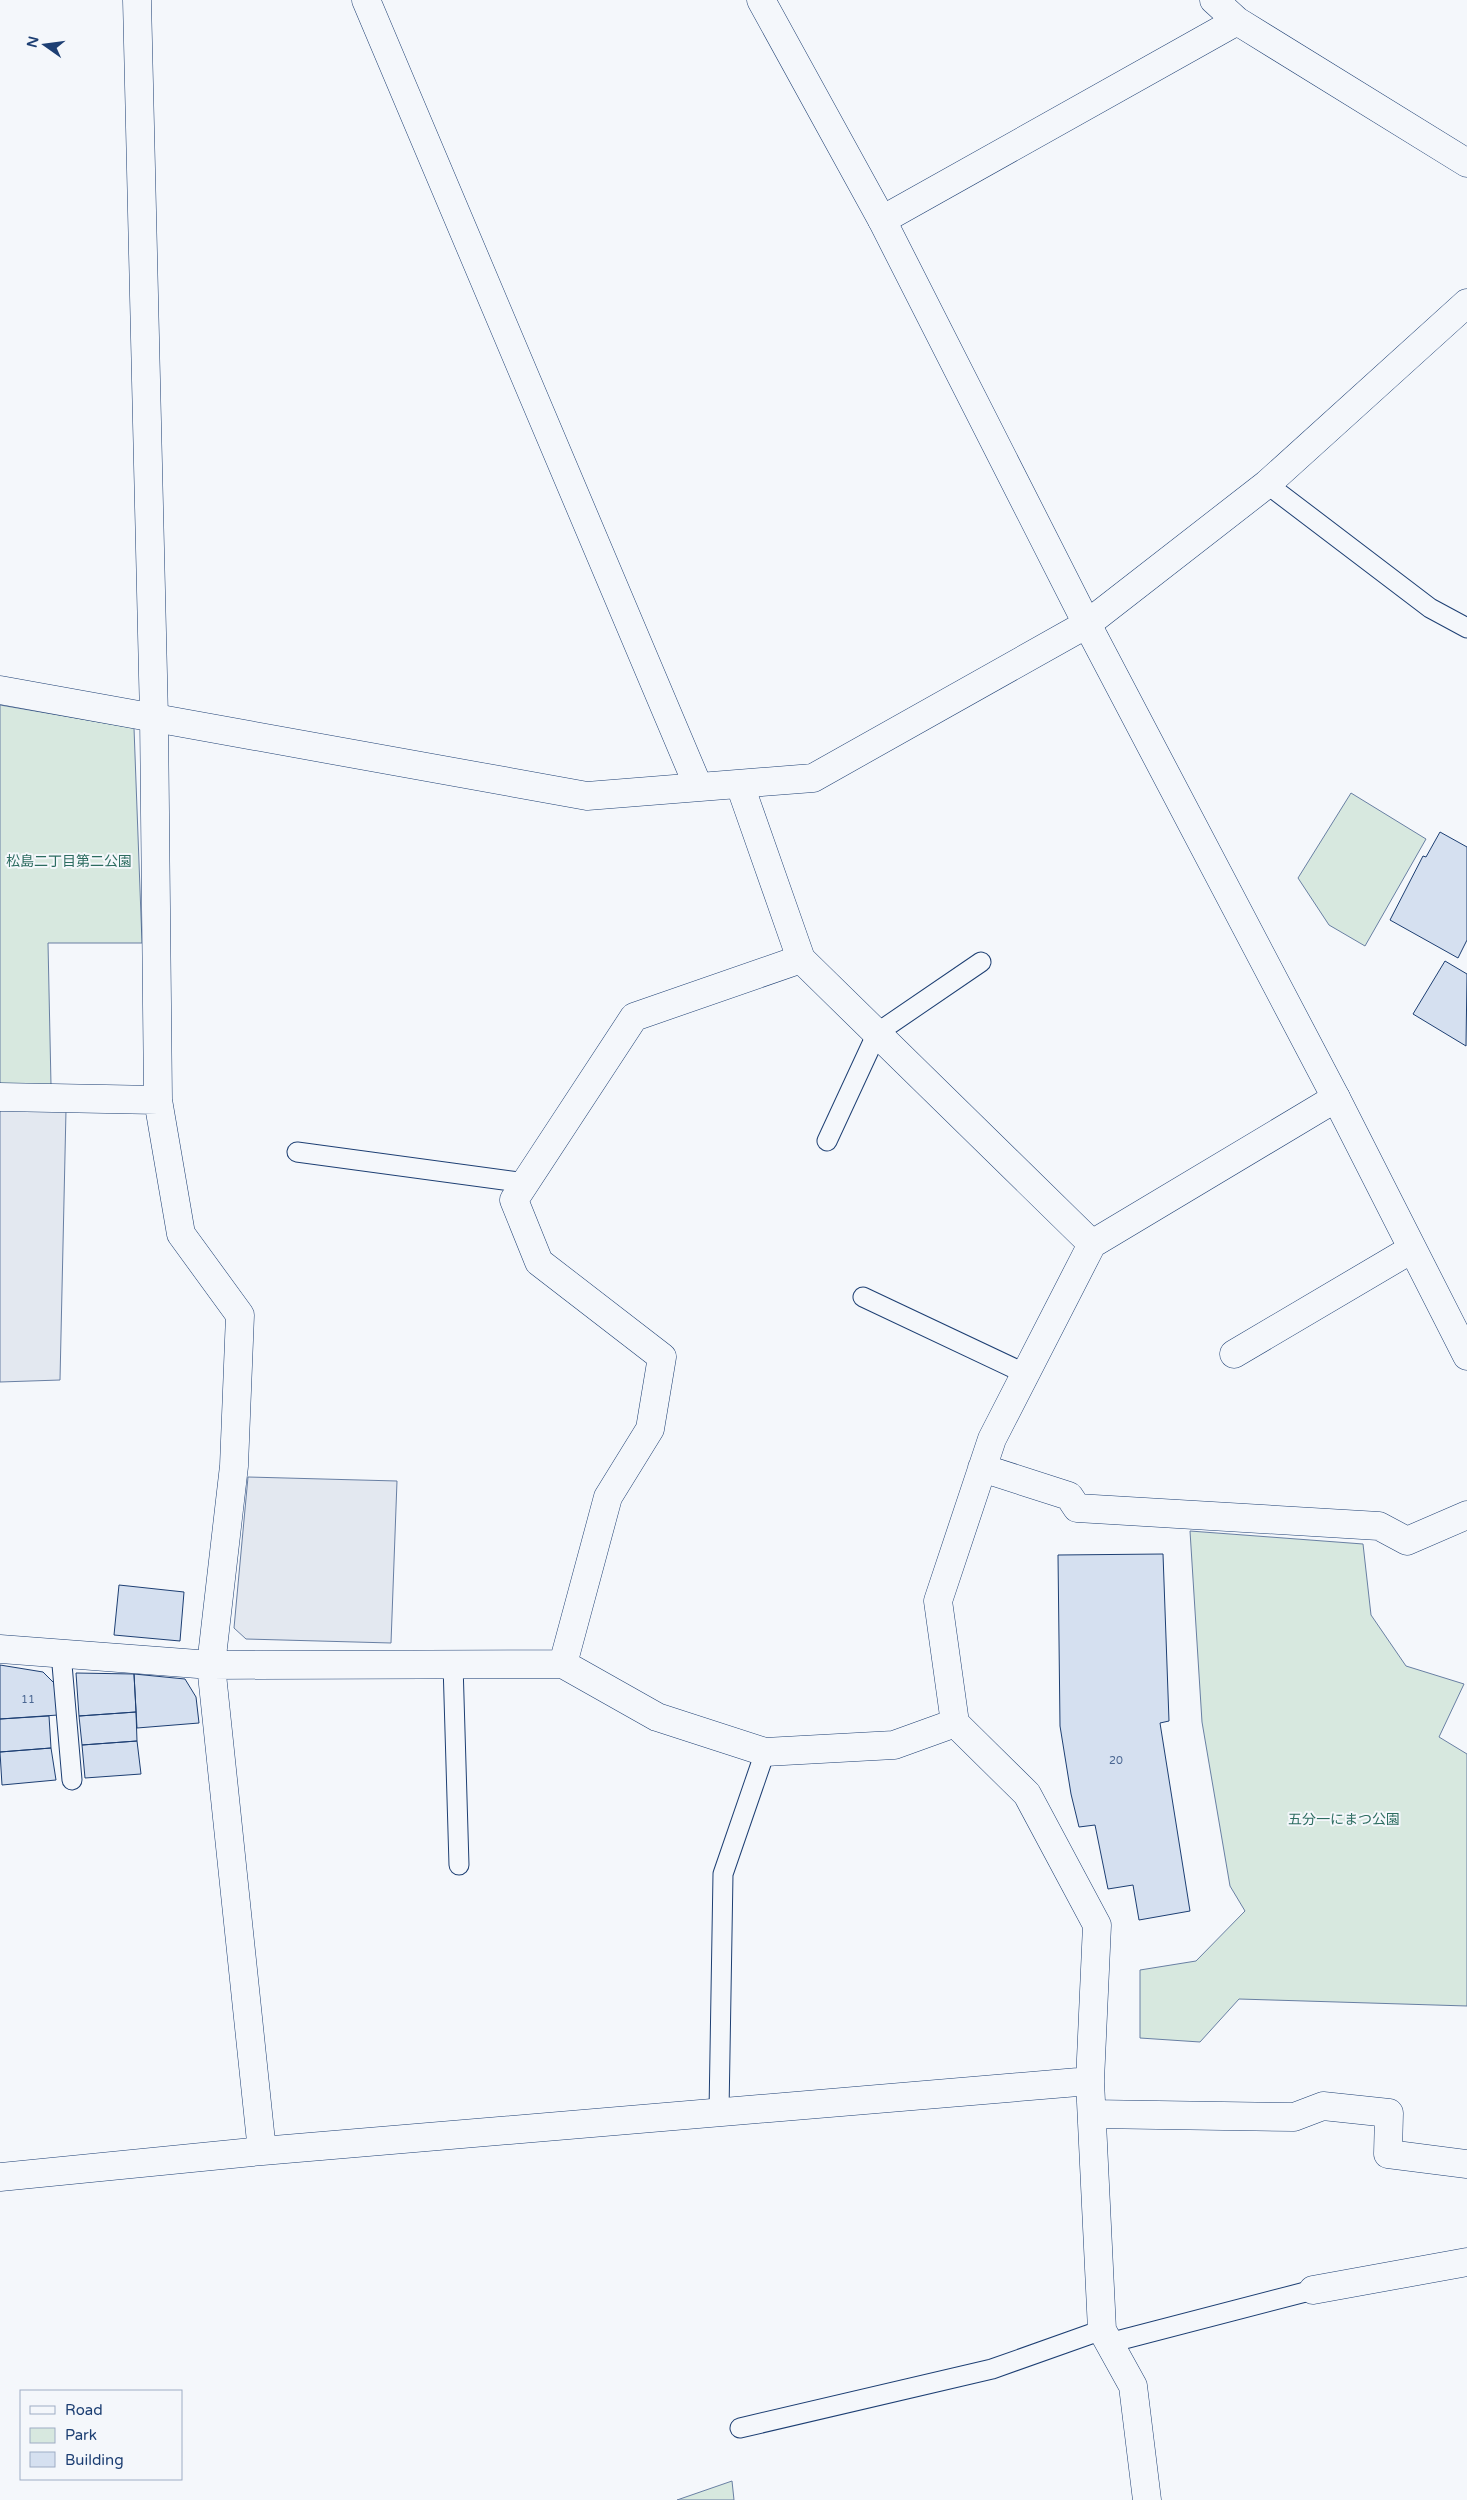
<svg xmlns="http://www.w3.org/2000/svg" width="1467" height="2500" font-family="'Varela Round','Noto Sans JP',sans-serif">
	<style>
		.green { fill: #d7e8df; stroke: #687fa3 }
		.parking { fill: #e3e8f0; stroke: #687fa3 }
		.building { fill: #d5e0f0; stroke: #1d3f73 }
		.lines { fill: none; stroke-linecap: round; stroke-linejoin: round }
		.lane-casing { stroke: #1d3f73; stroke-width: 21 }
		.street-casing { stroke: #1d3f73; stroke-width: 29 }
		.secondary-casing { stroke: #1d3f73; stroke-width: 29 }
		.lane { stroke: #f4f7fb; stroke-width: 19 }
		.street { stroke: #f4f7fb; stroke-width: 28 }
		.secondary { stroke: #f4f7fb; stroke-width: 28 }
		.labels { text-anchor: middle; stroke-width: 4; stroke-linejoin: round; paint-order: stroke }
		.number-label { font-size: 11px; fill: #4b6792 }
		.park-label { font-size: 14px; fill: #2c6c60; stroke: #f4f7fb }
	</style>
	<rect width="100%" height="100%" fill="#f4f7fb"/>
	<path class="green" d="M0,705l134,23 8,215h-94l3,142h-51z
		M1351,793l75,46 -61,107 -36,-21 -31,-47z
		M1190,1531l173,13 8,71 35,51 58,18 -25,53 28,17v252l-228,-7 -39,43 -60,-4v-68l56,-9 49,-50 -15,-25 -28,-164z
		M732,2481l2,19h-57z"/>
	<path class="parking" d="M0,1110h66l-6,270 -60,2z
		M248,1477l149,4 -6,162 -145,-4 -12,-11z"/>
	<path class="building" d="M1440,832l27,15v93l-9,18 -68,-38 33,-64 3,1z
		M1445,961l22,13 -1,72 -53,-32z
		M1163,1554l6,167 -9,2 30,188 -51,9 -6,-35 -25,4 -13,-64 -16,2 -8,-33 -11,-68 -2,-171z
		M119,1585l65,7 -4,49 -66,-6z
		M0,1665l43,7 11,11 4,32 -58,4z
		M76,1673l58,1 2,38 -57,4z
		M134,1674l51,5 11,18 3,26 -62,5z
		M136,1712l1,29 -55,4 -3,-29z
		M49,1716l2,32 -51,4v-33z
		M137,1741l4,33 -56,4 -3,-33z
		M51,1748l5,32 -54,5 -2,-33z"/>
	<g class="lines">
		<g class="lane-casing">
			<path id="lane" d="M1267,484l163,124 37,20
				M827,1141l50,-108 104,-71
				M297,1152l229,31
				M863,1297l163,77
				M61,1653l11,127
				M453,1664l6,201
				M719,2112l4,-238 42,-122
				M1109,2343l204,-53
				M740,2428l252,-59 110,-39"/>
		</g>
		<g class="street-casing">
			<path id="street" d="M137,0l17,717 4,383 23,134 59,81 -6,151 -23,199 51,486
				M366,0l332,786
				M1214,0l23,21 230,142
				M882,220l355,-199
				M1087,624l180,-140 200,-181
				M740,785l61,174 291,285
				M0,1097l158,3
				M1234,1354l178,-105
				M982,1468l87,28 8,12 302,18 28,15 60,-26
				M0,1649l211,16 352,-1 94,53 108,35 129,-7 61,-22
				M563,1664l45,-167 42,-68 12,-72 -123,-95 -25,-62 120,-183 167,-58
				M1092,2114l202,3 29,-11 66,7 -1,41 79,10
				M0,2177l262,-26 828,-70
				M1313,2290l154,-28
				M1147,2500l-14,-114 -31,-56 -12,-249 7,-156 -70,-131 -72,-71 -17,-122 54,-162 100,-195 244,-146"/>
		</g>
		<g class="secondary-casing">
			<path id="secondary" d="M761,0l121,220 205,404 249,474 131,258
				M0,690l587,106 226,-18 274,-154"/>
		</g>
		<use href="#lane" class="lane"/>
		<use href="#street" class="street"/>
		<use href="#secondary" class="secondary"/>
	</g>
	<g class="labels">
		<g class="number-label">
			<text x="28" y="1703">11</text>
			<text x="1116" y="1764">20</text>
		</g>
		<g class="park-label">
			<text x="69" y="866">松島二丁目第二公園</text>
			<text x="1344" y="1824">五分一にまつ公園</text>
		</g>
	</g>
	<rect x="20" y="2390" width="162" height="90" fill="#f4f7fb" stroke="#9eadc5"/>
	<rect x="30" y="2406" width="25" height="8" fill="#f4f7fb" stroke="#9eadc5"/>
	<text x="65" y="2415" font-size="15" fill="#1d3f73">Road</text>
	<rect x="30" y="2428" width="25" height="15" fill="#d7e8df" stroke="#9eadc5"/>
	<text x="65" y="2440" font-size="15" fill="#1d3f73">Park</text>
	<rect x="30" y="2452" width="25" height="15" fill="#d5e0f0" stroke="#9eadc5"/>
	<text x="65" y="2465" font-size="15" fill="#1d3f73">Building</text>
	<g transform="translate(45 45) rotate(284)" stroke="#f4f7fb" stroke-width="4" paint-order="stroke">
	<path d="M0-4L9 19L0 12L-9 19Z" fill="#1d3f73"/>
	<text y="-8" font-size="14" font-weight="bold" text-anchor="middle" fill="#1d3f73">N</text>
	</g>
</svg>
